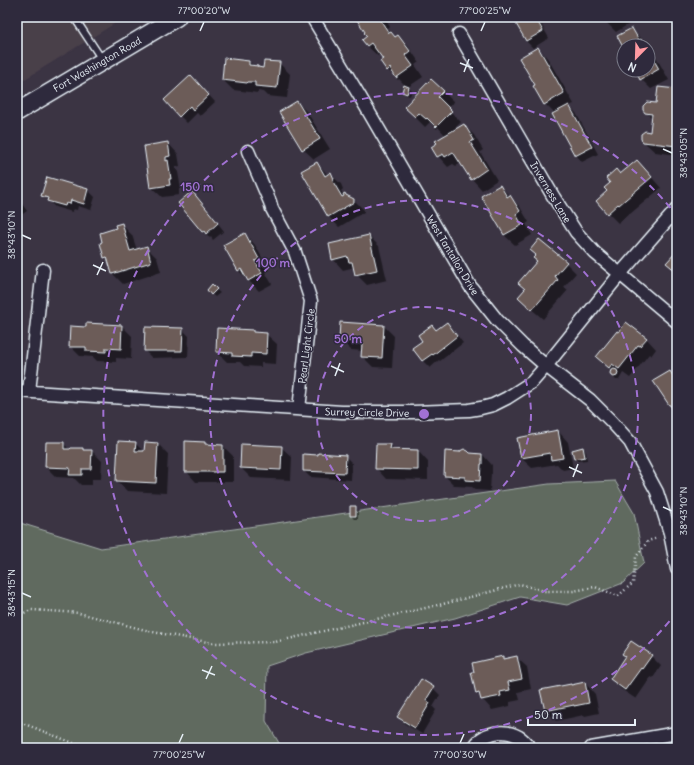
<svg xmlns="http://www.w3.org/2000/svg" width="694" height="765" font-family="Delius,sans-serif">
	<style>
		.built { fill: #4a404a }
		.green { fill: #616a5e; stroke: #a4aeab }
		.shadow { fill: #0007 }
		.building { fill: #6c5c59; stroke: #e8f1f8 }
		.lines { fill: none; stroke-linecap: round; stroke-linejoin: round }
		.lane-casing { stroke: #e8f1f8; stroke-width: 9 }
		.street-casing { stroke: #e8f1f8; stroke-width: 15 }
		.secondary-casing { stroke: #e8f1f8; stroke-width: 20 }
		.path { stroke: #e8f1f8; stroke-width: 2.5; stroke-dasharray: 1 3; stroke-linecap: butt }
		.lane { stroke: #2f2a3d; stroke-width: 6 }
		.street { stroke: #2f2a3d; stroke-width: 12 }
		.secondary { stroke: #2f2a3d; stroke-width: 17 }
		.ticks { fill: none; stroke: #e8f1f8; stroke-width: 1.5 }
		.ring { fill: none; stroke: #a171d3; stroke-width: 2; stroke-dasharray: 7 5 }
		.labels { text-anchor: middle; stroke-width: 3; stroke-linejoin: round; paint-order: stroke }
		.street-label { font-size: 10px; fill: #e8f1f8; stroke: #2f2a3d }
		.centre { fill: #a171d3; stroke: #2f2a3d; stroke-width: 2 }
		.ring-label { font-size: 12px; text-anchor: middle; font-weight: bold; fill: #a171d3; stroke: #2f2a3d; stroke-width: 3; stroke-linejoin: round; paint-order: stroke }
		.neatline { fill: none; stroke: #e8f1f8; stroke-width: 1.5 }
		.ticks-label { font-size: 10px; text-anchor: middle; fill: #e8f1f8 }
	</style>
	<rect width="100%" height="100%" fill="#3b3443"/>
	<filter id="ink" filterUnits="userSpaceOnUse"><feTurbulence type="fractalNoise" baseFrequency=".025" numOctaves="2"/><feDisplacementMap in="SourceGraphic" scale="8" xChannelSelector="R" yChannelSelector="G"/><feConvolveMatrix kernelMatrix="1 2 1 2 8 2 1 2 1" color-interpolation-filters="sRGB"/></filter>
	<g filter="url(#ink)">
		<path class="built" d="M17,17h108l-108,67z"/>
		<path class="green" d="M615,481l19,32 10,50 -21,20 -56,22 -47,-8 -65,21 -149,35 -39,13 -1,55 16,27h-261l-4,-2v-224l84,26 448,-64z"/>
		<path class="shadow" d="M357,17h27l6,10 -2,2 4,5 4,4 2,-2 10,10 11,16 -4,3 8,12 -15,10 4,4 -2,5 -4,-1 -3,-3 2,-7 -6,-6 -1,1 -10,-10 -4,-10 -4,-6 -2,2 -11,-10 1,-9z
			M513,17h24l12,21 -16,10 -7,-7z
			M603,17h33l1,2 -21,13 -10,-10z
			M631,29l11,10 6,7 -24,1 -6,-11z
			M648,46l4,4 17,30 -18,9 -10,-10 -5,-9h12z
			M538,48l10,11 26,45 -5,2 7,7 22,41 -16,8 -6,-7 -21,-41 -10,-10 -9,-19z
			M225,59l24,3 5,4 10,3 15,-6 11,11 -3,24 -20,-2 -4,-4 -5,-1v2l-25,-3 -10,-10z
			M431,80l23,22 -7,6 14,14 -8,8 1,1 10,-6 10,10 9,15 -3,2 17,28 -15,10 -10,-11 -11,-16 -5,3 -3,-2 -5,3 -10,-11 8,-20 -8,-9 -1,2 -7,-7 -5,5 -20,-20z
			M198,83l17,19 -15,14 -3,-3 -10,10 -7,-7z
			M677,90v65l-22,-3 -11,-10 7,-9 2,-14 -7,-7z
			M297,102l10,10 23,37 -16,10 -11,-10z
			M168,143l10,11 2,12 -4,1v2l2,3 3,17h-2v6l-17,2 -11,-10z
			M317,163l11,12 2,-1 11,10 2,5 -2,2 3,4 10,5 10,10v2l-25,15 -10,-10z
			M647,172l14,16 -31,26h-1l-11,9 -10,-10v-22l13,-16z
			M48,178l40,12 7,7 -4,13 -13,-4 -1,4 -4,-1 -1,3 -17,-5 -12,-12z
			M500,186l20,21 9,15 -3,2 6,11 -17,10 -11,-10z
			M192,192l7,7 25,32 -11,9 -2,-3 -1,1 -7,-6 -24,-29z
			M17,197l10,14 -10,7z
			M121,224l11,11 5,15 9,-3 11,11 4,14 -38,12 -10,-10 -4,-13 -4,-4 12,-28z
			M245,234l10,11 14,25 -4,2 7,12 -13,7 -21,-21z
			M369,236l10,10 8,34 -20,5 -11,-11 -1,-7 -12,3 -10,-11z
			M539,240l27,23 10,10 -12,14 4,3 -25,29 -14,-12 -3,-18 12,-27 -1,-7z
			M212,286l8,7 -5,4 -7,-7z
			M341,323l43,3 10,10 -2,32 -19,-1 -11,-11 1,-5 -12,-1 -11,-10z
			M446,323l7,7 10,13 -23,18 -1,-1 -9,8 -7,-7 -9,-13z
			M122,326l10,10 -1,23 -15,-1v4l-19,-1 -4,-4 -13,-1 -10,-10 17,-18z
			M182,329l7,7 -1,21 -36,1 -7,-7z
			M253,331l3,2 10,1 11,10 -1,20 -15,-1v4l-17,-1 -4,-4h-13l-10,-10z
			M646,338l10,11 -5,7 -2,-2 -19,24 -7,-5 -4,7h-3l-6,-6 2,-3 -15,-14z
			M558,431l10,11 5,26 -10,2 -6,-6 -25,4 -11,-10z
			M47,443h16l8,8 12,-2 1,2h8l10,10 -1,18h-9v6h-11l-7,-7 -18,-1 -10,-10z
			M135,443l10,10 13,-9 10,10 -2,39 -39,-2 -10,-10z
			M204,443l3,2 16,1 10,10v26h-37l-10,-11z
			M390,445l6,6h22l10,11v18l-42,-1 -10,-11z
			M281,447l11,10 -1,23 -40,-2 -10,-10z
			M583,448l3,4 1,8 -9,1 -3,-3z
			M470,454h12l10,11v9h-1l-1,17 -14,-1 -4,-3 -17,-1 -10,-10z
			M318,456h27l7,7 -1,17 -41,-3 -6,-6z
			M355,507l3,4v8h-4l-3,-3z
			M651,656l10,10 -8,12 -2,-1 -15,22 -15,-10 -10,-10z
			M502,657l3,3 11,-3 11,10 4,22 -13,3 2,8 -10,2v4l-18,4 -15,-17z
			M421,681l12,7 7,7 -7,12 3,3 -14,24 -17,-10 -7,-7z
			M585,683l10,11 4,19 -14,3 -1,-1 -28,6 -10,-11 26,-24z"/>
		<path class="building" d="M355,17h25l-1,1 10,15 2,-1 4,5 3,-2 12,16 -5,4 8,11 -17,12 -6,-10 -3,3 -7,-10 3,-2 -12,-16 -4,3 -5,-6 5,-4 -3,-3 1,-1z
			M512,17h23l8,14 -17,10z
			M602,17h12l-9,5z
			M632,28l7,12 2,-1 5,7h-22v11l-4,-8 3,-2 -6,-11z
			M538,47l26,46 -20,12 -11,-19 2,-1 -16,-27z
			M648,50l11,19 -19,11 -5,-10h13z
			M224,58l25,3v4l9,1v1l5,1 1,-7 16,1 -3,26 -22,-2v-4h-7l-1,1 -25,-3z
			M191,75l18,20 -16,15 -3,-4 -11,11 -15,-17z
			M431,79l13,12 -6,6 14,14 -16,16 -9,-9 -1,1 -7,-6 -4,4 -11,-10z
			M404,85l5,2 -2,7 -5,-2z
			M658,87l19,2v19l-3,24h3v14l-34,-4 -2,-3v-5l4,-3 5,1 2,-18 -7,-1 -2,-3v-4l4,-4 9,1z
			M297,101l23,38 -18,11 -23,-38z
			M569,105l23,42 -17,9 -23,-42z
			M464,124l10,16 -4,2 17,27 -16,11 -18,-28 -8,5 -2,-3 -6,3 -6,-10 6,-4 -2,-2z
			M168,142l2,14 -4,1v4l2,-1 3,19h-2l1,6 -20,3 -6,-42z
			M637,160l15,17 -33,28 -1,-1 -11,10 -11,-13 11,-10 -3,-3 6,-5 -4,-5 10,-9 4,5z
			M317,162l8,14 6,-4 3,7 -2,1 10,17 2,-1 -1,-2 2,-1 1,2 8,4v3l-26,15 -27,-46z
			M47,177l41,12 -4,15 -13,-4 -1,4 -4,-1 -1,3 -18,-5 1,-3 -7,-2z
			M500,185l7,12 3,-2 10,16 -4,3 6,11 -18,10 -23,-39z
			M192,191l26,32 -12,11 -2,-3 -2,1 -24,-29z
			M122,223l8,28 17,-5 4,16 -39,12 -5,-17 -3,1 -4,-15 2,-1 -2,-9 16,-5 -1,-3z
			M245,233l14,26 -4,2 7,12 -14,8 -7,-12 -3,2 -15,-26z
			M369,235l8,35 -22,5 -3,-13h-3l-2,-6 -15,4 -3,-16z
			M539,239l28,23 -12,14 3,4 -26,30 -14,-13 7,-8 -7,-6 19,-22 -4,-3 3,-3 -6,-5z
			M677,251v21l-11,-9z
			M212,284l5,5 -6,6 -4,-5z
			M340,322l44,3 -2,33 -21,-1 1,-13 -6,-1v-1l-17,-2z
			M447,322l10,14 -24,19 -1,-1 -10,7 -10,-13 10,-7 -4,-6 14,-10 4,5z
			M626,322l21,16 -7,8 -2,-1 -19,24 -7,-5 -3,4 -13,-11 21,-26 2,1z
			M86,323l36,2 -1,24 -15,-1v4l-20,-1v-4h-17l1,-21 16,1z
			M145,327l38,1 -1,23h-38z
			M217,328l36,2v2l14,1 -1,21 -15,-1v4l-19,-1v-3l-16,-1z
			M610 373a4 4 0 1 1 8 0a4 4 0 1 1-8 0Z
			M670,371l7,11v34l-7,-11h-1l-16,-24z
			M558,430l5,28 -12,2 -1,-7 -29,5 -4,-20z
			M118,441l18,1 -1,9h9l1,-9 13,1 -2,40 -40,-2z
			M185,441l20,1v2l18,1v27h-38z
			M46,442h18v7h6l1,-1h12v2h9l-1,19h-9v6h-13l1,-7 -25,-1z
			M241,444l41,2 -1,24 -41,-2z
			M376,444h15l-1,5 28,1v20l-43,-1z
			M583,447l2,10 -11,2 -2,-9z
			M464,449l4,2 2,2 12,1v10h-1l-1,17 -15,-1v-3l-21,-1 1,-25 15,1v-1z
			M318,453l28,2 -1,18 -42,-2v-17l15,1z
			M350,506h6v10h-6z
			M631,641l21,14 -10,14 -1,-1 -16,22 -15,-11 15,-23 -3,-2z
			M503,656v3l14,-3 5,23 -14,3 2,8 -10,2 1,4 -20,4 -2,-7 -3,1 -5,-22h3l-2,-9z
			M421,679l13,8 -8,13 4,3 -15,25 -18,-11z
			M585,682l4,21 -15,3v-1l-29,6 -5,-21 31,-6v1z"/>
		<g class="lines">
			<g class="lane-casing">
				<path id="lane" d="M74,17l29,44"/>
			</g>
			<g class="street-casing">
				<path id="street" d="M312,17l47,78 111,191 27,34 26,26 23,20 44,34 21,21 19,21 27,50 13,41 7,36
					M459,34l94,162 23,36 19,21 82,69
					M248,151l22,51 2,7 23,43 16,49 -12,108
					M17,391l325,21h71l56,-2 12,-2 12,-3 14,-7 25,-16 14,-16 74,-92 57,-65
					M29,391l14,-121
					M474,748c8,-16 30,-20 45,-11 4,2 8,7 11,11
					M591,748l86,-15"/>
			</g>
			<g class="secondary-casing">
				<path id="secondary" d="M17,112l160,-95"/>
			</g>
			<path class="path" d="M17,616l14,-6 48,3 74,19 60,11 62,-1 168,-38 77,-20 24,7h29l22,-4 23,9 15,-13 3,-26 12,-16 10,-3
				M17,721l69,27"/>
			<use href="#lane" class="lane"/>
			<use href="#street" class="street"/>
			<use href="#secondary" class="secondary"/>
		</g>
	</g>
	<path class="ticks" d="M200,31l4,-9M481,31l4,-9M460,63l13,5M464,72l5,-13M663,149l9,4M22,235l9,4M93,265l13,6M97,275l6,-13M331,366l13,6M335,376l5,-13M569,467l13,6M573,477l5,-13M663,507l9,4M22,593l9,4M202,670l13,5M206,679l6,-13M179,743l4,-9M460,743l4,-9"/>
	<g class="ring">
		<circle cx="424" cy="414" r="107"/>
		<circle cx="424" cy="414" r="214"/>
		<path d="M677 612A321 321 0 1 1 677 216"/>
	</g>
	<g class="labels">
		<g class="street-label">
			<text transform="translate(97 64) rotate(-30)" y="4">Fort Washington Road</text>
			<text transform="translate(551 192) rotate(59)" y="4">Inverness Lane</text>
			<text transform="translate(453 255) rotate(59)" y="4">West Tantallon Drive</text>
			<text transform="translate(306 346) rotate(-83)" y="4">Pearl Light Circle</text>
			<text transform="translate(367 412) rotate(1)" y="4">Surrey Circle Drive</text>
		</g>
	</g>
	<circle cx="424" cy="414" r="6" class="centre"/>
	<g class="ring-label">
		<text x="197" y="191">150 m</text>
		<text x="273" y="267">100 m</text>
		<text x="348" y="343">50 m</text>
	</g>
	<rect width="694" height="765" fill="none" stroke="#2f2a3d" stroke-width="44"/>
	<g transform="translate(636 58) rotate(203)"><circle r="19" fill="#2f2a3d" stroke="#797a88"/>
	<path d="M0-3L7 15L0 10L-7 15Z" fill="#ff9aa2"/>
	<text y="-6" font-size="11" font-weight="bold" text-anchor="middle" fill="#e8f1f8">N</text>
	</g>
	<path d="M528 719v6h107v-6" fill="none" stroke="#e8f1f8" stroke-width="2"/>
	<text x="534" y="719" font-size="12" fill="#e8f1f8" stroke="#2f2a3d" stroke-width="3" paint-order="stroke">50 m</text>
	<rect x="22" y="22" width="650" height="721" class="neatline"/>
	<g class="ticks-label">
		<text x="204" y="14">77°00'20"W</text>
		<text x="485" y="14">77°00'25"W</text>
		<text transform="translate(683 153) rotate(-90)" y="4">38°43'05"N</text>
		<text transform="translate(11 235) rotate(-90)" y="4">38°43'10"N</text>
		<text transform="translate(683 511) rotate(-90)" y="4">38°43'10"N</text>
		<text transform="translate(11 593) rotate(-90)" y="4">38°43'15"N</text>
		<text x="179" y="758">77°00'25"W</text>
		<text x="460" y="758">77°00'30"W</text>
	</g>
</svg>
